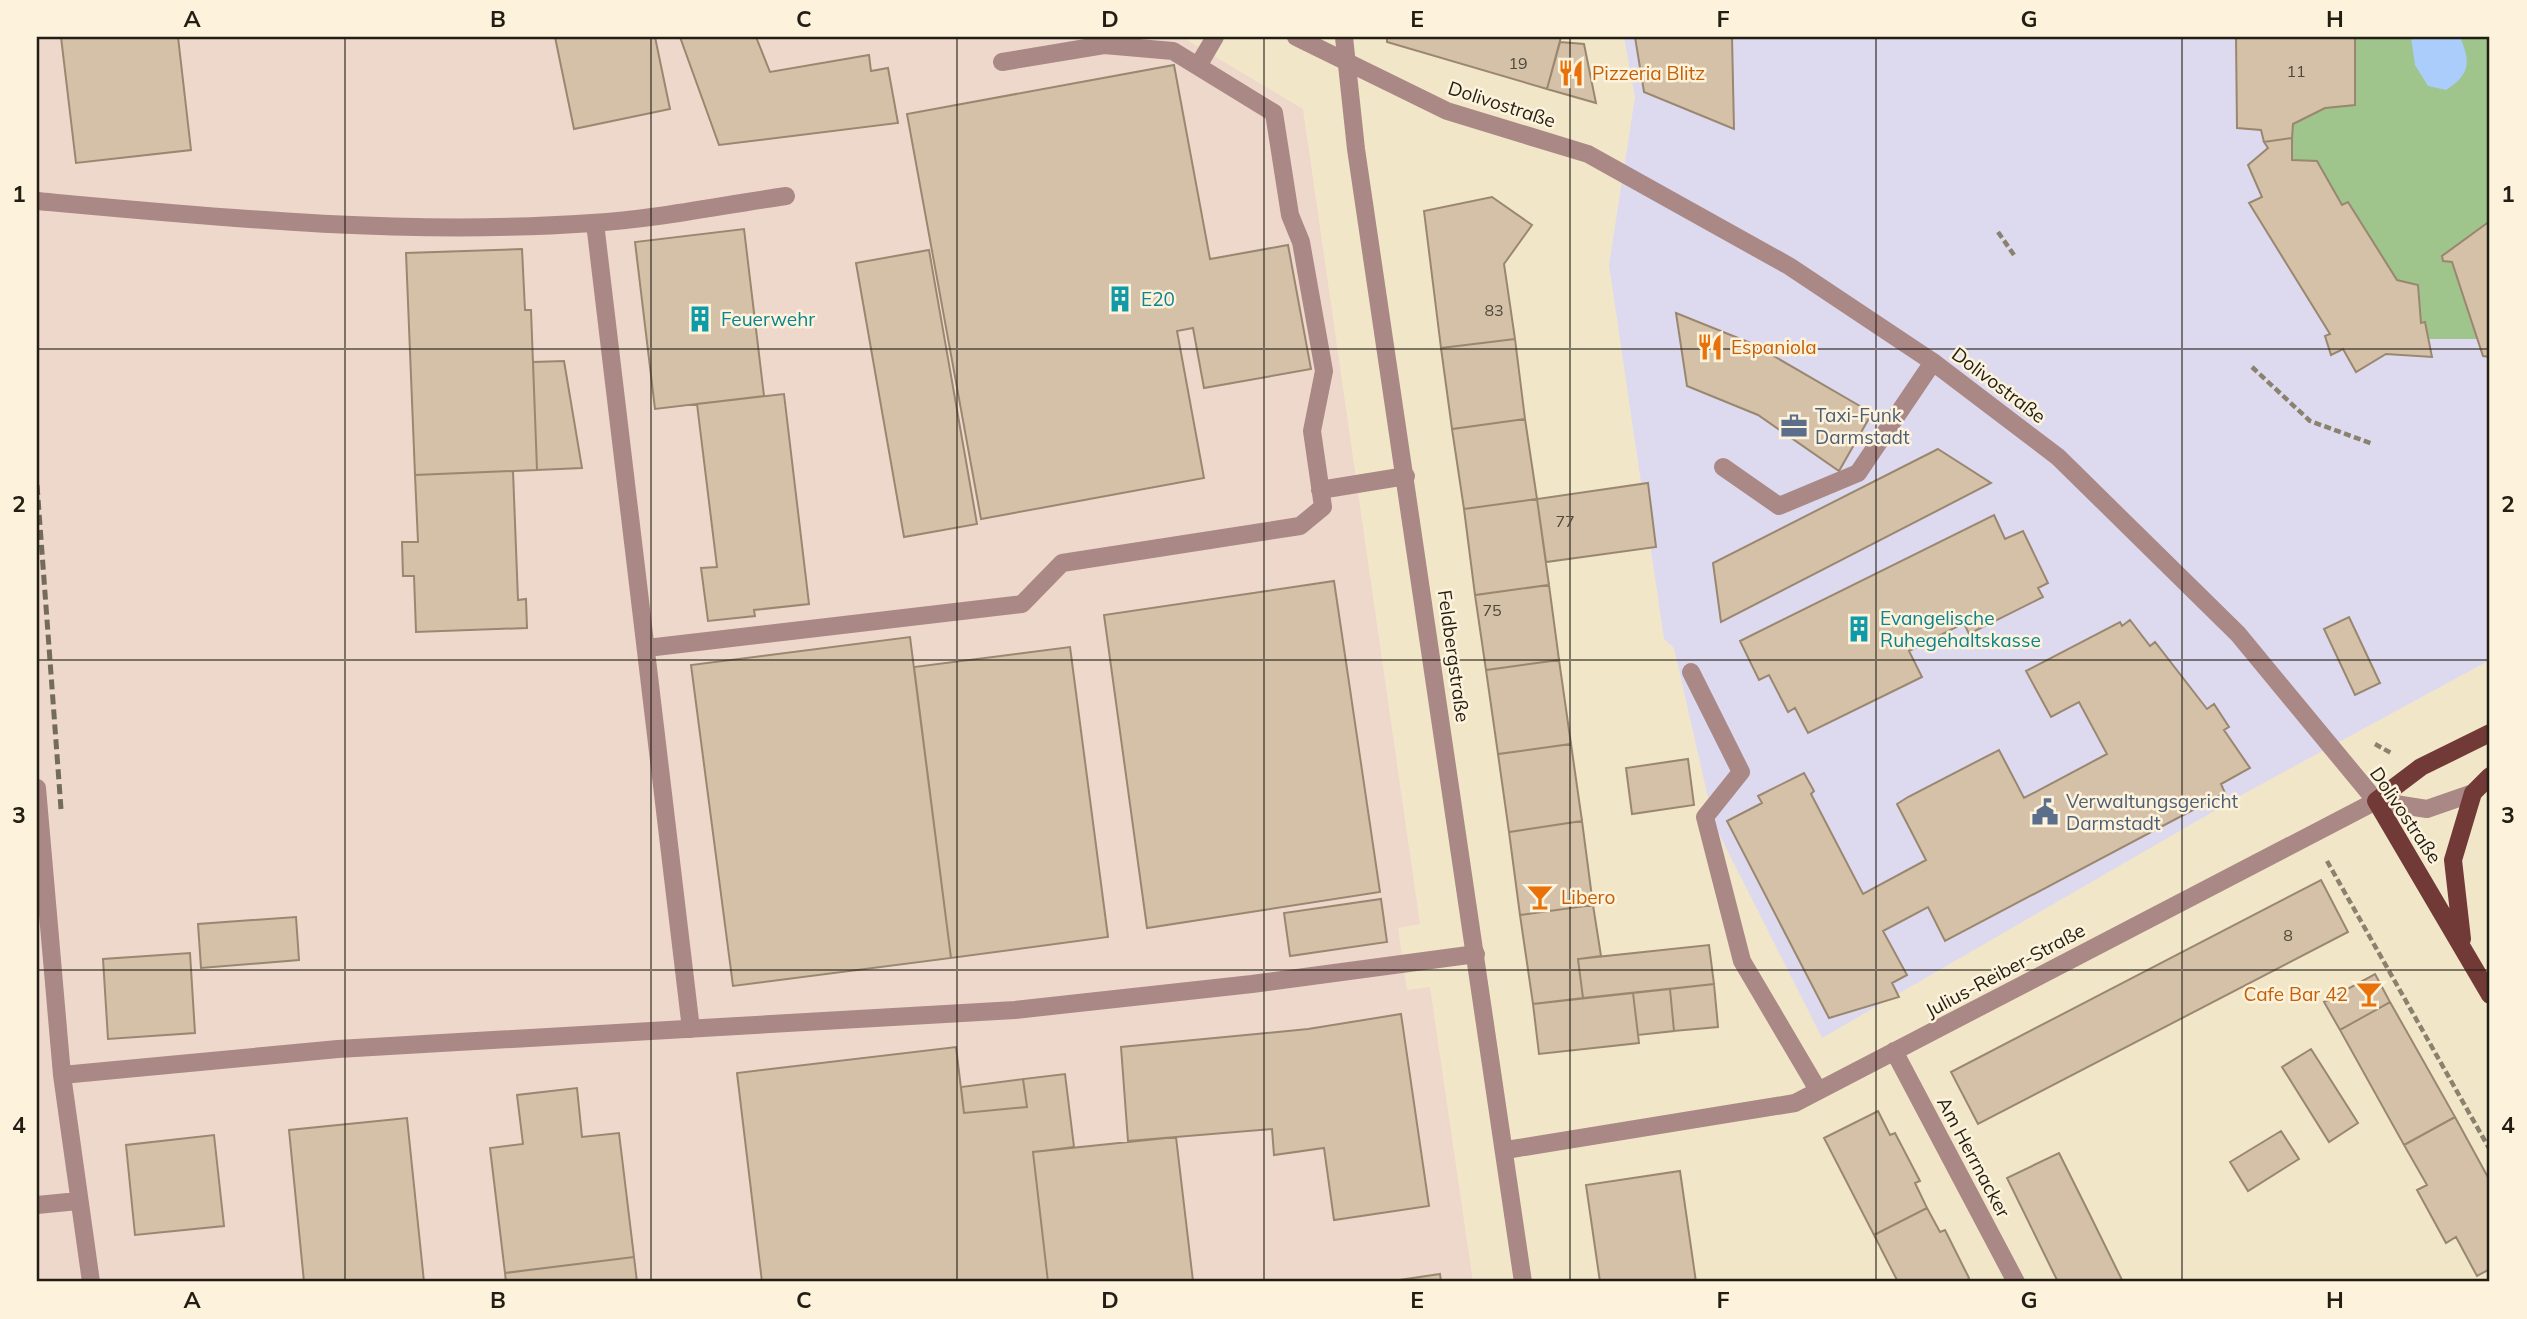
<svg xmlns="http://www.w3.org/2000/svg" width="2527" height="1319" font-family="Mulish,sans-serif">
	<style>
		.commercial { fill: #dddaef }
		.industrial { fill: #eed8cb }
		.green { fill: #9fc58c }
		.water { fill: #aacdfb }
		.building { fill: #d4c1a8; stroke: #9a8770; stroke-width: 2 }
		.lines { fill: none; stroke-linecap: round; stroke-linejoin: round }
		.path { stroke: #8a826e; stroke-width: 4.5; stroke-dasharray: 7 3.5; stroke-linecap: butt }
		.service { stroke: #aa8885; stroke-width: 18 }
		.minor { stroke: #aa8885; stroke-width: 18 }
		.tertiary { stroke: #aa8885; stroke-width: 18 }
		.primary { stroke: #713a37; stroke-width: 18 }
		.rail { stroke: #746c5b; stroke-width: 5; stroke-dasharray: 10 5; stroke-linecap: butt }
		.grid { fill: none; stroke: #231e14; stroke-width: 2; stroke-opacity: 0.55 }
		.labels { text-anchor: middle; stroke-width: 5; stroke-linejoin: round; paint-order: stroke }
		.number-label { font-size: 16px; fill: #4f4739 }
		.food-label { font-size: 19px; fill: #c56008; stroke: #fdf3dc; text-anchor: start }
		.street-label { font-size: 19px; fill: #231e14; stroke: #fdf3dc }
		.culture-label { font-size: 19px; fill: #0d838f; stroke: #fdf3dc; text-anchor: start }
		.service-label { font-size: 19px; fill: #4e5e75; stroke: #fdf3dc; text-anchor: start }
		.neatline { fill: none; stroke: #231e14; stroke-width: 2.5 }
		.grid-label { font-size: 23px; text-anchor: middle; font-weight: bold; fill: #231e14 }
	</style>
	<rect width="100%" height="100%" fill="#f2e6c9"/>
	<path class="commercial" d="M1624,37h866v623l-243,132 -425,246 -108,-214 -40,-176 -10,-9 -55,-374 26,-168z"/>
	<path class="industrial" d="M37,37h1145l121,72 117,815 -22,4 9,62 23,-3 43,295h-1436z"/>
	<path class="green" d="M2355,37h135v184l-48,36 1,4 9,1 26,77h-50l-3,-16h-4l-72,-121 -7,3 -25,-44 -25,-1 1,-36 32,-16 30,-3z"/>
	<path class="water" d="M2411,37h49c11,26 10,37 -14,53l-18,-4 -13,-21z"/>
	<path class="building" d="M61,37h117l13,113 -115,13z
		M555,37h100l15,72 -96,20z
		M680,37h76l14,35 99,-17 2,16 17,-3 10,55 -179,22z
		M1387,37h174l-14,52 -160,-47z
		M1635,37h97l2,92 -90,-37z
		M2236,37h119v68l-30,3 -32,16 -1,14 -28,4 -3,-12 -24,-2z
		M1560,42l24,2 12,59 -49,-14z
		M1174,65l36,194 78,-14 23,124 -107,19 -11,-60 -16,3 27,147 -223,41 -74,-405z
		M2292,138v22l25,1 25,44 6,-3 49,78 21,5 3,38 4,-1 7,35 -46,-3 -30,18 -13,-23 -12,6 -6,-19 5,-2 -81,-131 13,-6 -14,-32 20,-17 -4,-6z
		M1492,197l40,28 -28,39 11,75 -74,9 -17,-137z
		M2490,221v136l-7,-1 -31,-94 -9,-1 -1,-5z
		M744,229l20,167 -109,13 -20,-167z
		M522,249l3,61h6l6,160 -122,5 -9,-222z
		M929,250l48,274 -73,13 -48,-274z
		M1676,313l77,31 119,69 -33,58 -81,-56 -71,-29z
		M1515,339l10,80 -73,10 -11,-81z
		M564,361l18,107 -45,2 -4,-108z
		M784,394l25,210 -55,6 1,6 -47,5 -7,-53 16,-1 -20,-163z
		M1525,419l12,80 -73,10 -12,-80z
		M1938,449l53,34 -270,139 -8,-59z
		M513,471l5,129 8,-1 1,29 -111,4 -2,-56h-11l-1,-34h16l-3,-67z
		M1648,483l8,64 -110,15 -9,-63z
		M1537,499l12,86 -74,10 -11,-86z
		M1994,515l11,24 18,-8 25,52 -10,5 5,9 -74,37 -5,-11 -55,28 13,26 -114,56 -13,-25 -7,4 -19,-37 -10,5 -19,-39z
		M1334,581l46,311 -233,36 -43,-313z
		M1549,585l10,75 -73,10 -11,-75z
		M2349,617l31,66 -25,12 -31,-66z
		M2130,620l20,26 5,-4 52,67 7,-5 15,23 -5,3 26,38 -29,16 4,9 -280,148 -17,-34 -45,24 24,44 -15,8 7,14 -70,21 -102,-197 35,-18 -4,-7 46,-23 10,18 -3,3 52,100 63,-34 -29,-56 11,-7 91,-47 25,48 83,-44 -28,-52 -28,15 -25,-46 94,-49 2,4z
		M910,637l41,321 -218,28 -42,-321z
		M1070,647l38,290 -157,21 -37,-291z
		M1559,660l12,84 -73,10 -12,-84z
		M1571,744l11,77 -73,11 -11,-78z
		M1688,759l6,46 -62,9 -6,-46z
		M1582,821l11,84 -73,10 -11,-83z
		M2321,880l27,52 -370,192 -27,-52z
		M1381,899l6,43 -97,14 -6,-43z
		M1593,905l8,51 -23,3 5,39 -50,6 -13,-89z
		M296,917l3,43 -98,8 -3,-44z
		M1709,945l5,39 -131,14 -5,-39z
		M190,953l5,80 -87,6 -5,-80z
		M2375,974l15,28 -50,28 -16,-28z
		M1714,984l4,43 -44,4 -4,-42z
		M1670,989l4,42 -36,4 -5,-42z
		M1633,993l6,50 -100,11 -6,-50z
		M2390,1002l65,115 -51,28 -64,-115z
		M1401,1014l28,192 -95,14 -10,-72 -50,7 -2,-26 -144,12 -7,-94 187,-18z
		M956,1047l8,66 63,-6 -4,-28 42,-5 9,73 -41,5 15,130h-286l-25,-209z
		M2311,1049l47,74 -29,19 -47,-75z
		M1023,1079l4,28 -63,6 -3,-26z
		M577,1088l5,49 37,-4 15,124 -129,16 -15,-125 33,-4 -6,-49z
		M1878,1111l12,24 5,-2 25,48 -5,2 12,25 -53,27 -50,-97z
		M2455,1117l35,64v88l-13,7 -21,-39 -10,6 -29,-53 10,-5 -23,-40z
		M407,1118l17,164h-120l-15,-152z
		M2281,1131l18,28 -51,32 -18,-29z
		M214,1135l10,91 -89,9 -9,-90z
		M1176,1137l17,144 -145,1 -15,-130z
		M2059,1153l29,58 35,71h-65l-51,-104z
		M1680,1171l16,111h-96l-14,-97z
		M1927,1208l13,24 5,-2 24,48 -3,4h-68l-24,-47z
		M634,1257l3,25h-131l-1,-9z
		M1440,1274l1,8h-55z"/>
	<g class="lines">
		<path class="path" d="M1998,232l16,23
			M2252,367l58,54 63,23
			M2375,744l16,9
			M2327,861l163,289"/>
		<path class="service" d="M1198,66l17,-29
			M37,201c185,17 370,35 555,22 65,-4 130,-18 194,-27
			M595,223l96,806
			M1723,467l56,39 79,-33 75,-111
			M1320,490l86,-14
			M647,648l375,-44 40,-41 238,-37 23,-19 -11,-76 12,-60 -23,-129 -11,-27 -16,-102 -101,-62 -69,-6 -102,17
			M1691,672l50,100 -36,45 37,144 76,129
			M37,788l25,287 29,207
			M62,1075l276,-26 677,-39 237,-26 224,-30
			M37,1205l41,-4"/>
		<path class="minor" d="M1344,37l12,112 167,1133
			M1894,1051l122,231
			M1506,1150l289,-47 581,-302"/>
		<path class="tertiary" d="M1296,37l151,74 141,43 201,112 144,96 125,95 180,177 138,167 51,8 46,-16"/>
		<path class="primary" d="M2490,733l-69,34 -45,34 114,194
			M2462,939l-9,-79 20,-67 17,-17"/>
		<path class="rail" d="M37,485l24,324"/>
	</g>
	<path class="grid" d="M345,37v1245M651,37v1245M957,37v1245M1264,37v1245M1570,37v1245M1876,37v1245M2182,37v1245M37,349h2453M37,660h2453M37,970h2453"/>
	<defs>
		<g id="restaurant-bare" transform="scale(2.1)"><path d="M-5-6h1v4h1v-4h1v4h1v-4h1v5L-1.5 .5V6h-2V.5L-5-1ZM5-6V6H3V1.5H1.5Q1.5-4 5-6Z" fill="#e8710a" stroke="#fdf3dc" stroke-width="2.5" paint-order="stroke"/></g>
		<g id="building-bare" transform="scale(2.1)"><path d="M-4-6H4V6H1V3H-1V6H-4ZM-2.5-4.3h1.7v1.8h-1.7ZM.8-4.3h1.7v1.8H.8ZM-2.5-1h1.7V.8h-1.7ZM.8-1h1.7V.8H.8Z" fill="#0f9aa8" stroke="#fdf3dc" stroke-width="2.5" paint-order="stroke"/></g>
		<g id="office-bare" transform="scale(2.1)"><path d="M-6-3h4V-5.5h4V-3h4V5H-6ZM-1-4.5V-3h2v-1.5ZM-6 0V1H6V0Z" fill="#5c6f8a" stroke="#fdf3dc" stroke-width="2.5" paint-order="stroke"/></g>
		<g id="civic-bare" transform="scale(2.1)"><path d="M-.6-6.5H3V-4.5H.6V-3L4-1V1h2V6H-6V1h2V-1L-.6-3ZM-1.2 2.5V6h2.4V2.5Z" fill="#5c6f8a" stroke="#fdf3dc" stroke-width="2.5" paint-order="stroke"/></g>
		<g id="bar-bare" transform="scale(2.1)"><path d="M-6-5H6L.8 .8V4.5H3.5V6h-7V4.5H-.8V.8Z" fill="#e8710a" stroke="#fdf3dc" stroke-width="2.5" paint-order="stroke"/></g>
	</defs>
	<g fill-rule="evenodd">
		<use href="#restaurant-bare" x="1571" y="73"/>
		<use href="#building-bare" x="1120" y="299"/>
		<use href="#building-bare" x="700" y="319"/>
		<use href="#restaurant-bare" x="1710" y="347"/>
		<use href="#office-bare" x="1794" y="426"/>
		<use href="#building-bare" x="1859" y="629"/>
		<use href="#civic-bare" x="2045" y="812"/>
		<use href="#bar-bare" x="1540" y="897"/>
		<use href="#bar-bare" x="2369" y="994"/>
	</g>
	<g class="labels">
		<g class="number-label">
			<text x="1518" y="69">19</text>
			<text x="2296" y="77">11</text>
			<text x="1494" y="316">83</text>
			<text x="1565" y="527">77</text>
			<text x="1492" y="616">75</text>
			<text x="2288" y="941">8</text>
		</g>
		<g class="food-label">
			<text x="1592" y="80">Pizzeria Blitz</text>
			<text x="1731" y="354">Espaniola</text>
			<text x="1561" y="904">Libero</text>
			<text x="2348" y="1001" text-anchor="end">Cafe Bar 42</text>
		</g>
		<g class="street-label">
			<text transform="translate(1502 104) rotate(18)" y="7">Dolivostraße</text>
			<text transform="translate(1999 385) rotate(37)" y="7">Dolivostraße</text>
			<text transform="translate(1454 656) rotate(82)" y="7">Feldbergstraße</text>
			<text transform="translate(2406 815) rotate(56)" y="7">Dolivostraße</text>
			<text transform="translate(2005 970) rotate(-28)" y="7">Julius-Reiber-Straße</text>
			<text transform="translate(1974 1157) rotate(62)" y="7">Am Herrnacker</text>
		</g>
		<g class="culture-label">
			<text x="1141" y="306">E20</text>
			<text x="721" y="326">Feuerwehr</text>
			<text x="1880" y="625">Evangelische<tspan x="1880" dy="22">Ruhegehaltskasse</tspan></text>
		</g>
		<g class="service-label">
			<text x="1815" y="422">Taxi-Funk<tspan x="1815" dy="22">Darmstadt</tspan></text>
			<text x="2066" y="808">Verwaltungsgericht<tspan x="2066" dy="22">Darmstadt</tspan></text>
		</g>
	</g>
	<rect width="2527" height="1319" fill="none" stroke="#fdf3dc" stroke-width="77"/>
	<rect x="38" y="38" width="2450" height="1242" class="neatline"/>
	<g class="grid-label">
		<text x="192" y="27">A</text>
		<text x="498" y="27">B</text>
		<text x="804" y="27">C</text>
		<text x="1110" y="27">D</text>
		<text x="1417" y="27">E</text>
		<text x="1723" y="27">F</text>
		<text x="2029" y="27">G</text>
		<text x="2335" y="27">H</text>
		<text x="19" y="202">1</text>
		<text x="2508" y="202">1</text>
		<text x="19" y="512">2</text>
		<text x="2508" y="512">2</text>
		<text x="19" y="823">3</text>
		<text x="2508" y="823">3</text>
		<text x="19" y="1133">4</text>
		<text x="2508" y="1133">4</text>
		<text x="192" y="1308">A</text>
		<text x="498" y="1308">B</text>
		<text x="804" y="1308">C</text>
		<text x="1110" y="1308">D</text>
		<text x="1417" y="1308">E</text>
		<text x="1723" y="1308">F</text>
		<text x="2029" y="1308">G</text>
		<text x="2335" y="1308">H</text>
	</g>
</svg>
